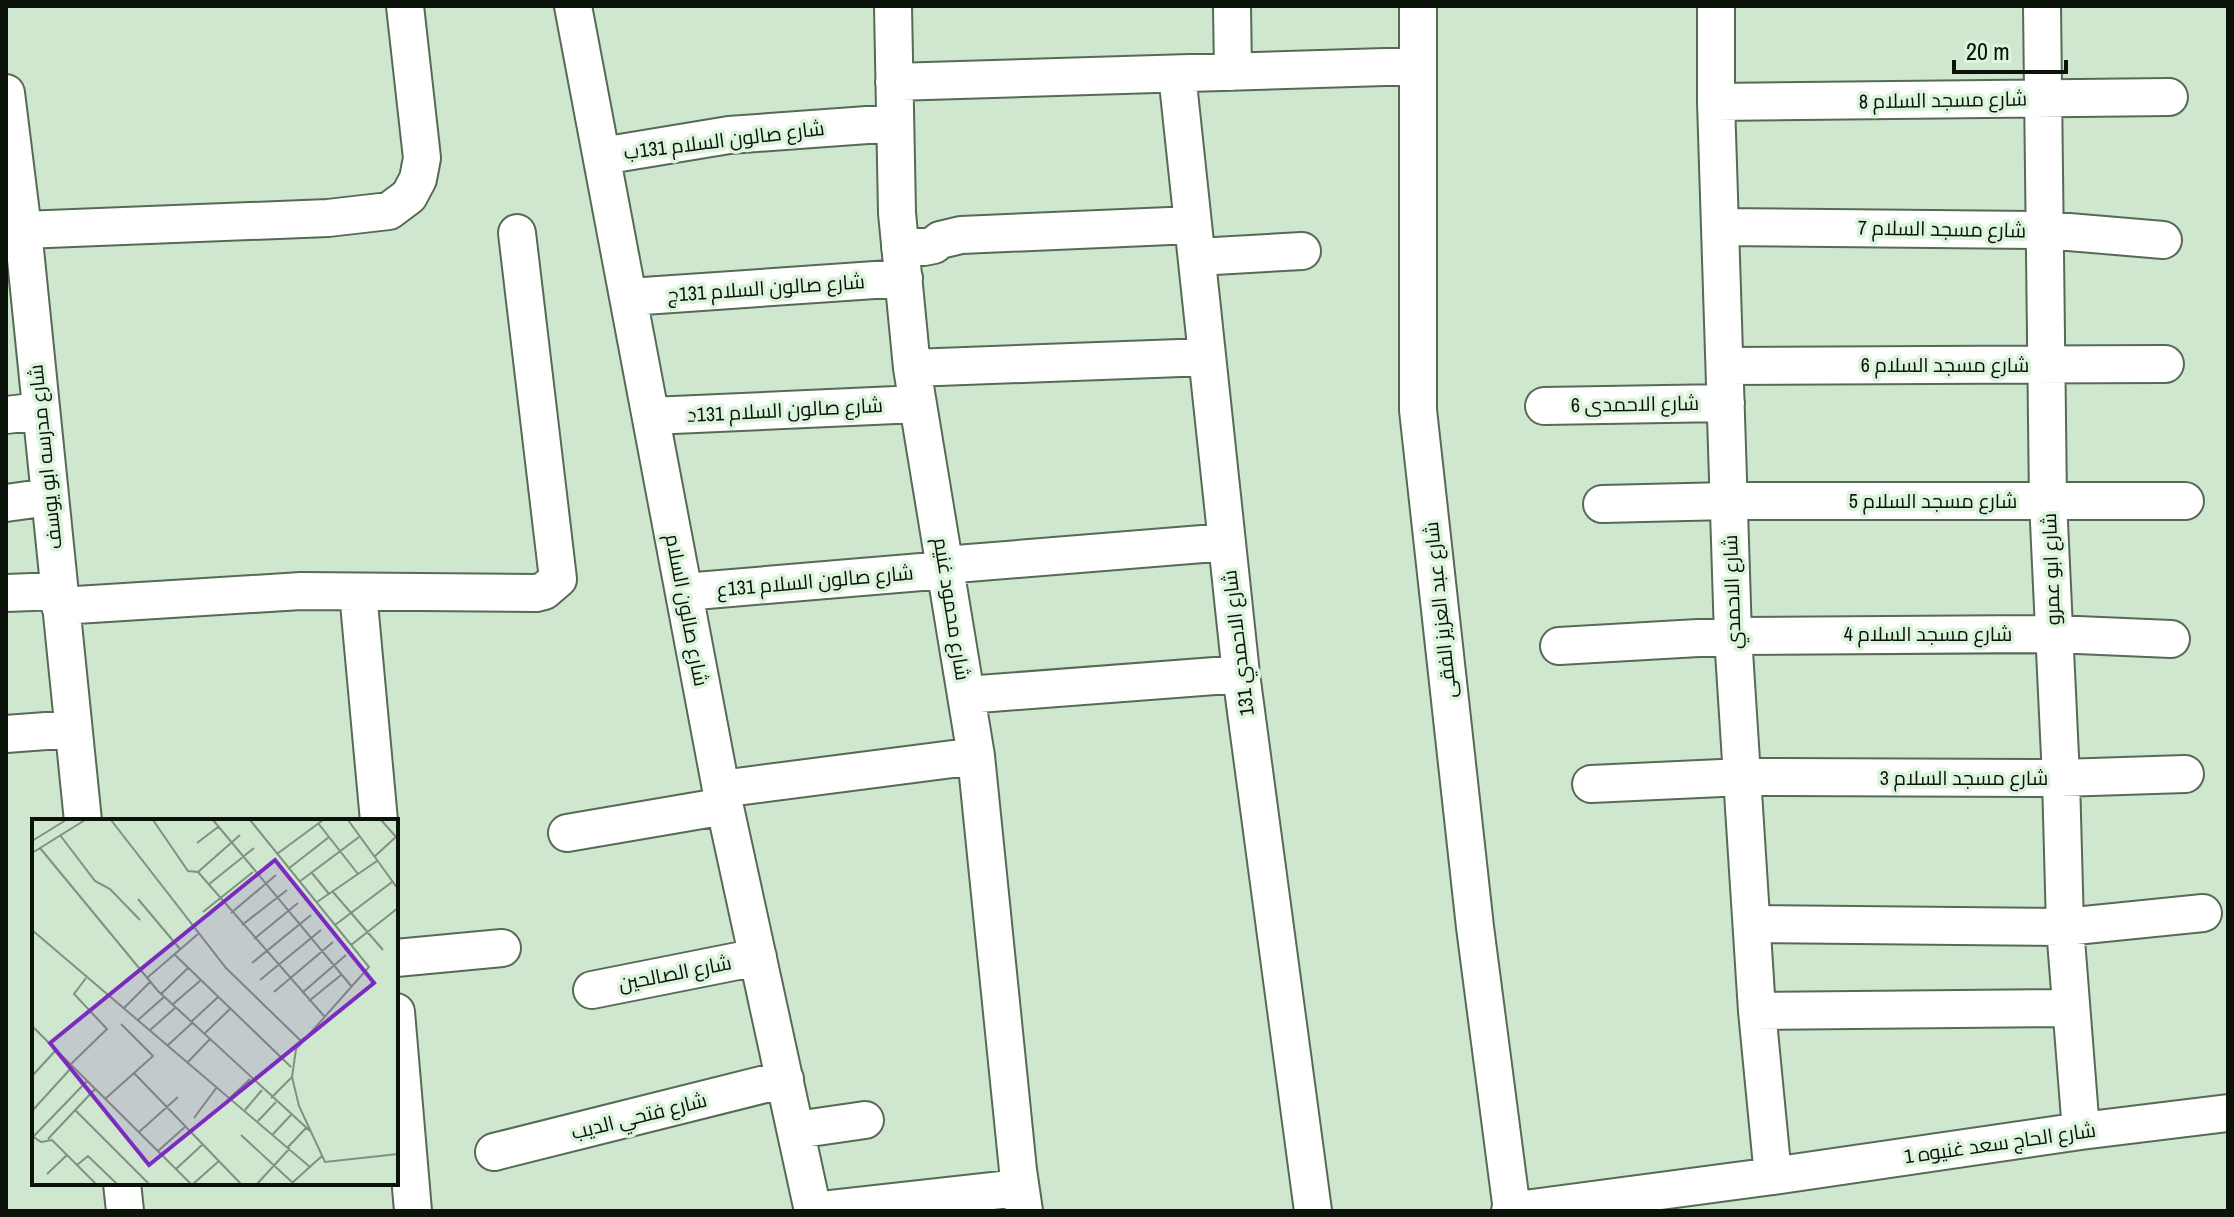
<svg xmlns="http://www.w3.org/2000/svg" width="2234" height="1217" font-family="'Archivo Narrow',Cairo,sans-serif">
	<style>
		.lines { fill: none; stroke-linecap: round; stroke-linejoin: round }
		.street-casing { stroke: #566a56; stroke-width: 40 }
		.street { stroke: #fff; stroke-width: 36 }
		.labels { text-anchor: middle; stroke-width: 7; stroke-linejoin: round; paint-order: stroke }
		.street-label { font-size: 20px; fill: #0a120a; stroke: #dcf3dc }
		.inset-road { fill: none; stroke: #809180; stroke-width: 2 }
		.view { fill: #7b2cbf; fill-opacity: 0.15; stroke: #7b2cbf; stroke-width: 4 }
		.inset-edge { fill: none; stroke: #0a120a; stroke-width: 4 }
	</style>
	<rect width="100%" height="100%" fill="#cfe6cf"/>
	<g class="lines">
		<g class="street-casing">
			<path id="street" d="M573,6l148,783 92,422
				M893,6l4,207 15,155 64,388 42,414 6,41
				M1232,6l1,66
				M1418,6v404l57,517 37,284
				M1716,6v96l17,534 24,375 16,165
				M2042,6l6,495 13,277 4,149 16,204
				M1177,74l64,600 72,537
				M894,82l524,-16
				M6,93l17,137 60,591
				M1716,102l453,-5
				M602,156l127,-21 166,-12
				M1720,227l325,3 118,10
				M23,230l305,-12 61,-7 20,-15 9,-17 4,-21 -17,-152
				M900,247h24l10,-2 6,-5 21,-5 232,-10
				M1197,257l105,-6
				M629,297l275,-19
				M1725,366l440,-2
				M912,368l295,-11
				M1544,406l182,-3
				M6,415l35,-4
				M651,416l267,-12
				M6,503l43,-6
				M1602,504l127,-3h456
				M944,565l283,-23
				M358,592l21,229
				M684,592l261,-22
				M6,593l53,-2
				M60,606l241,-15 235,2 8,-2 14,-12 -41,-346
				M1559,646l174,-10 321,-2 117,5
				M966,695l275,-21
				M6,734l67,-5
				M1591,784l152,-7 318,1 124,-4
				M721,789l255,-33
				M567,833l158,-27
				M1753,924l312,3 138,-14
				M396,958l106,-10
				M592,990l166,-33
				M1757,1011l314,-3
				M396,1012l17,199
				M796,1130l69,-10
				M494,1152l291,-73
				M122,1183l3,28
				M813,1211l207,-23
				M1510,1211l263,-35 308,-45 147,-18"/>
		</g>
		<use href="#street" class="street"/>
	</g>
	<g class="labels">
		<g class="street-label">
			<text transform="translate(1943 100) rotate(-1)" y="7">شارع مسجد السلام 8</text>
			<text transform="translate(724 140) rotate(-7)" y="7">شارع صالون السلام 131ب</text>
			<text transform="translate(1942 229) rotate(1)" y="7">شارع مسجد السلام 7</text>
			<text transform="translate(766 288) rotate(-4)" y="7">شارع صالون السلام 131ج</text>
			<text x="1945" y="372">شارع مسجد السلام 6</text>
			<text transform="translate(1635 404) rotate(-1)" y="7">شارع الاحمدى 6</text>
			<text transform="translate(785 410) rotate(-3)" y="7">شارع صالون السلام 131د</text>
			<text transform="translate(45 457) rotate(-96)" y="7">شارع مدرسه ابو يوسف</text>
			<text x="1933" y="508">شارع مسجد السلام 5</text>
			<text transform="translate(2051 569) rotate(-92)" y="7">شارع ابو عمرو</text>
			<text transform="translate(815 581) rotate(-5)" y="7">شارع صالون السلام 131ع</text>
			<text transform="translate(1732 592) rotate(-92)" y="7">شارع الاحمدي</text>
			<text transform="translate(952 609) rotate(81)" y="7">شارع محمود غنيم</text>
			<text transform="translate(687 610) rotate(79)" y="7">شارع صالون السلام</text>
			<text transform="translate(1440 610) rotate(-96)" y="7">شارع عبد العزيز الفقى</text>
			<text x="1928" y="641">شارع مسجد السلام 4</text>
			<text transform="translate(1238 643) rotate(-97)" y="7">شارع الاحمدي 131</text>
			<text x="1964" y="785">شارع مسجد السلام 3</text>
			<text transform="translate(675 973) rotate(-11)" y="7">شارع الصالحين</text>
			<text transform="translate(639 1116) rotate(-14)" y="7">شارع فتحي الديب</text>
			<text transform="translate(2000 1143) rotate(-8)" y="7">شارع الحاج سعد غنيوه 1</text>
		</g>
	</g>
	<g transform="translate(32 819)">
		<rect width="366" height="366" fill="#cfe6cf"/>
		<path class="inset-road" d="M79,1l115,148 75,73M121,1l35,51 10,1 126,144M181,1l139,167M218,1l119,147 -73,82 -4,28 7,29 26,56 73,-8M316,1l50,69M349,1l16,18M286,4l40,51M28,16l35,46 15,8 30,31M0,22l34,-21M165,24l21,-16M8,29l118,143 152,140M0,34l53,-33M245,35l46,-34M342,38l24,-22M256,50l41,-32M166,53l42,-37M280,54l17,21M267,63l60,-45M176,66l46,-37M301,73l50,58M106,80l42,50M285,83l60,-41M171,93l50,-40M199,94l45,-38M210,106l45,-35M303,106l57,-43M0,111l278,237M222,120l44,-36M319,126l47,-37M142,135l117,113M220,144l59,-48M115,159l51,-44M228,161l61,-50M242,173l59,-50M270,174l44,-38M129,175l27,-26M277,182l32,-26M140,186l29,-25M91,190l27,-27M105,202l27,-24M159,203l27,-25M0,207l159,158M117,212l26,-23M172,215l26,-25M135,227l25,-23M155,244l23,-24M39,245l36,-35 -33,-35 12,-16M102,254l107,111M0,257l24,-26M198,279l20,-19M239,279l21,-21M73,280l48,-43 -32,-32M43,291l74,74M213,291l17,-20M0,292l41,-45M162,299l23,-31M226,302l18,-19M107,313l39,-35M241,315l18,-19M209,316l52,48M0,317l9,6 11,-2 44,44M1,318l54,-56M16,320l47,-50M256,328l18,-19M126,332l28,-25M45,346l11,-9 29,28M144,350l27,-25M15,355l20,-19M260,364l30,-27M161,365l26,-23M225,365l33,-36"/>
		<path class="view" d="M243,41l99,123 -225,182 -99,-122z"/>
		<rect width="366" height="366" class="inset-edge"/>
	</g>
	<rect width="2234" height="1217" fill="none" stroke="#0a120a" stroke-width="16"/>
	<path d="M1954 60v12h112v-12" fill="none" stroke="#0a120a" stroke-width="4"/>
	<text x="1966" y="60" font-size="24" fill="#0a120a" stroke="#dcf3dc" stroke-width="6" paint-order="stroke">20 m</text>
</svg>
